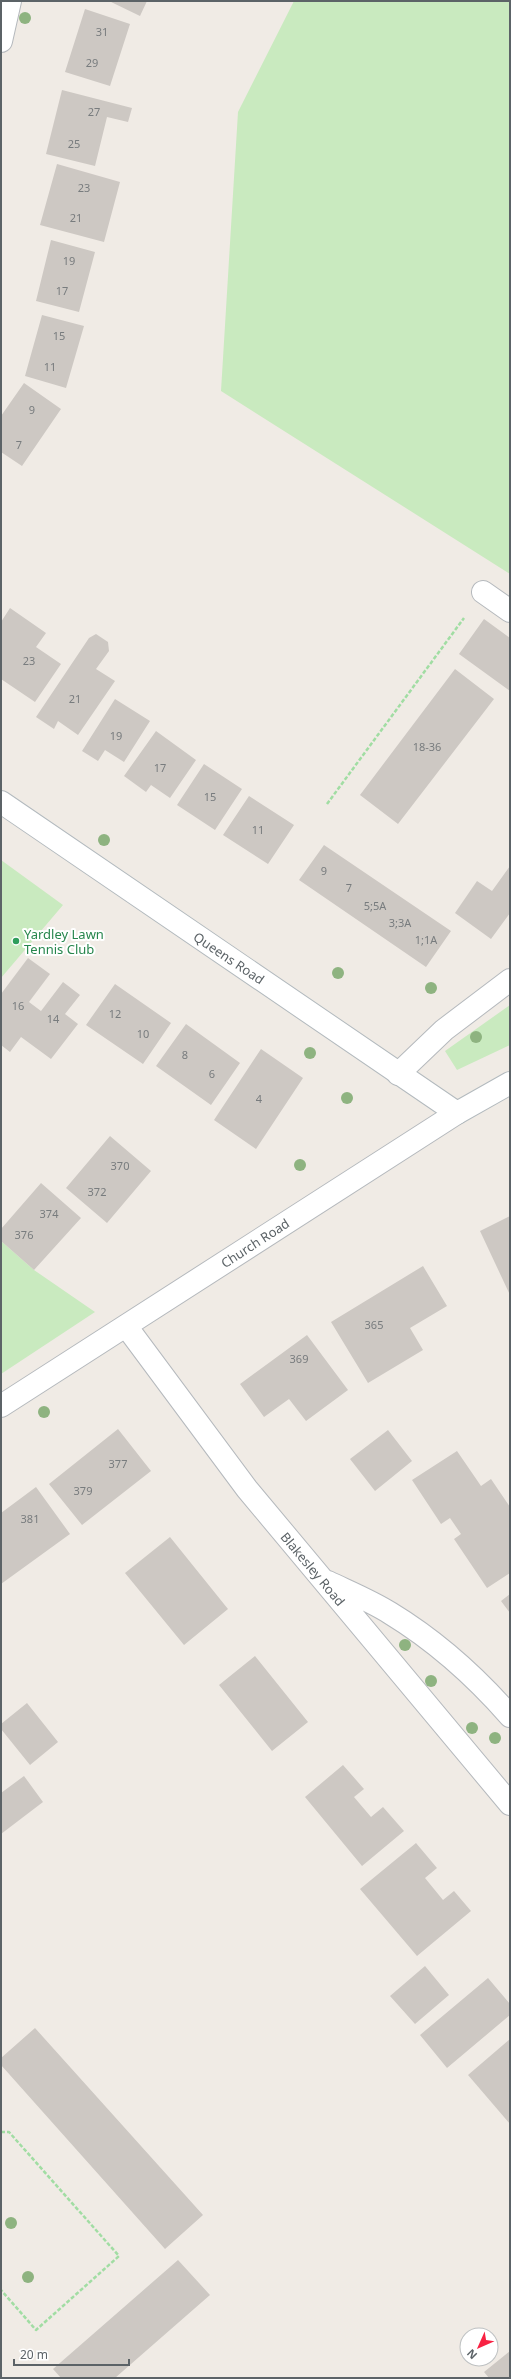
<svg xmlns="http://www.w3.org/2000/svg" width="511" height="2379" font-family="'Noto Sans',sans-serif">
	<style>
		.green { fill: #c9eabf }
		.building { fill: #cdc8c3 }
		.lines { fill: none; stroke-linecap: round; stroke-linejoin: round }
		.street-casing { stroke: #b5b9bd; stroke-width: 24 }
		.secondary-casing { stroke: #b3babe; stroke-width: 24 }
		.path { stroke: #a1dda3; stroke-width: 2.5; stroke-dasharray: 4 2; stroke-linecap: butt }
		.street { stroke: #fff; stroke-width: 22 }
		.secondary { stroke: #fff; stroke-width: 22 }
		.tree { fill: #8eb380 }
		.leisure-dot { fill: #2e9e5b; stroke: #fff; stroke-width: 1.5 }
		.labels { text-anchor: middle; stroke-width: 4; stroke-linejoin: round; paint-order: stroke }
		.number-label { font-size: 11px; fill: #787c7e }
		.leisure-label { font-size: 13px; fill: #27864d; stroke: #fff; text-anchor: start }
		.street-label { font-size: 13px; fill: #5c6367; stroke: #fff }
	</style>
	<rect width="100%" height="100%" fill="#f0ebe5"/>
	<path class="green" d="M294,1h216v573l-289,-183 17,-279z
		M1,860l62,45 -62,73z
		M510,1005v40l-53,25 -12,-19z
		M1,1241l33,29 61,42 -94,62z"/>
	<path class="building" d="M109,1h38l-7,15z
		M85,9l45,15 -20,62 -45,-14z
		M62,90l70,18 -4,14 -21,-5 -12,49 -49,-12z
		M57,164l63,18 -16,60 -64,-17z
		M51,240l44,12 -16,60 -43,-11z
		M42,315l42,11 -18,62 -41,-12z
		M24,383l37,26 -39,57 -21,-14v-36z
		M10,608l36,25 -10,14 25,17 -26,38 -34,-23v-57z
		M484,619l26,19v53l-51,-37z
		M96,634l12,8 1,9 -13,18 19,12 -37,54 -20,-14 -4,8 -18,-12 53,-79z
		M455,669l39,30 -96,125 -38,-29z
		M115,699l35,22 -26,41 -19,-12 -7,11 -16,-10z
		M156,731l40,29 -26,38 -19,-13 -5,7 -22,-16z
		M204,764l38,25 -27,41 -38,-25z
		M249,796l45,29 -26,39 -45,-29z
		M324,845l127,86 -25,36 -127,-87z
		M510,866v47l-19,26 -36,-26 22,-32 15,10z
		M28,958l22,16 -21,28 12,9 22,-29 17,13 -15,19 13,10 -27,35 -30,-22 -11,15 -9,-7v-51z
		M115,984l56,39 -28,41 -57,-39z
		M186,1024l54,39 -29,42 -55,-39z
		M261,1049l42,29 -47,71 -42,-29z
		M110,1136l41,35 -44,52 -41,-35z
		M41,1183l40,35 -47,52 -33,-29v-12z
		M510,1216v79l-30,-64z
		M423,1266l24,40 -37,22 13,22 -55,33 -37,-61z
		M307,1335l41,55 -42,31 -17,-22 -25,18 -24,-33z
		M118,1429l33,42 -69,54 -33,-41z
		M388,1430l24,31 -37,30 -25,-32z
		M457,1451l24,35 10,-7 19,28v66l-23,15 -33,-49 7,-5 -11,-16 -9,6 -29,-44z
		M36,1487l34,47 -69,50v-71z
		M170,1537l58,72 -44,36 -59,-72z
		M510,1594v19l-9,-12z
		M255,1656l53,66 -36,29 -53,-66z
		M27,1703l31,39 -28,23 -29,-36v-5z
		M343,1765l21,24 -10,8 17,20 12,-10 21,24 -42,35 -57,-69z
		M24,1776l19,26 -42,32v-41z
		M416,1843l21,25 -12,10 18,22 11,-9 17,20 -54,45 -57,-67z
		M425,1966l24,29 -34,29 -25,-28z
		M488,1978l22,26v11l-63,53 -27,-33z
		M35,2028l168,187 -38,34 -164,-184v-7z
		M510,2039v85l-42,-49z
		M178,2260l32,35 -95,83h-54l-8,-9z
		M510,2351v27h-21l-5,-6z"/>
	<g class="lines">
		<g class="street-casing">
			<path id="street" d="M1,41l9,-40
				M483,592l27,19
				M398,1074l46,-44 66,-50
				M126,1326l121,163 263,315
				M1,1406l456,-293
				M328,1582c21,10 43,19 62,31 46,28 85,63 120,103"/>
		</g>
		<g class="secondary-casing">
			<path id="secondary" d="M1,802l456,311 53,-30"/>
		</g>
		<path class="path" d="M327,804l137,-186
			M1,2132h8l110,124 -83,74 -35,-40"/>
		<use href="#street" class="street"/>
		<use href="#secondary" class="secondary"/>
	</g>
	<g class="tree">
		<circle cx="25" cy="18" r="6"/>
		<circle cx="104" cy="840" r="6"/>
		<circle cx="338" cy="973" r="6"/>
		<circle cx="431" cy="988" r="6"/>
		<circle cx="476" cy="1037" r="6"/>
		<circle cx="310" cy="1053" r="6"/>
		<circle cx="347" cy="1098" r="6"/>
		<circle cx="300" cy="1165" r="6"/>
		<circle cx="44" cy="1412" r="6"/>
		<circle cx="405" cy="1645" r="6"/>
		<circle cx="431" cy="1681" r="6"/>
		<circle cx="472" cy="1728" r="6"/>
		<circle cx="495" cy="1738" r="6"/>
		<circle cx="11" cy="2223" r="6"/>
		<circle cx="28" cy="2277" r="6"/>
	</g>
	<circle class="leisure-dot" cx="16" cy="941" r="4"/>
	<g class="labels">
		<g class="number-label">
			<text x="102" y="36">31</text>
			<text x="92" y="67">29</text>
			<text x="94" y="116">27</text>
			<text x="74" y="148">25</text>
			<text x="84" y="192">23</text>
			<text x="76" y="222">21</text>
			<text x="69" y="265">19</text>
			<text x="62" y="295">17</text>
			<text x="59" y="340">15</text>
			<text x="50" y="371">11</text>
			<text x="32" y="414">9</text>
			<text x="19" y="449">7</text>
			<text x="29" y="665">23</text>
			<text x="75" y="703">21</text>
			<text x="116" y="740">19</text>
			<text x="427" y="751">18-36</text>
			<text x="160" y="772">17</text>
			<text x="210" y="801">15</text>
			<text x="258" y="834">11</text>
			<text x="324" y="875">9</text>
			<text x="349" y="892">7</text>
			<text x="375" y="910">5;5A</text>
			<text x="400" y="927">3;3A</text>
			<text x="426" y="944">1;1A</text>
			<text x="18" y="1010">16</text>
			<text x="115" y="1018">12</text>
			<text x="53" y="1023">14</text>
			<text x="143" y="1038">10</text>
			<text x="185" y="1059">8</text>
			<text x="212" y="1078">6</text>
			<text x="259" y="1103">4</text>
			<text x="120" y="1170">370</text>
			<text x="97" y="1196">372</text>
			<text x="49" y="1218">374</text>
			<text x="24" y="1239">376</text>
			<text x="374" y="1329">365</text>
			<text x="299" y="1363">369</text>
			<text x="118" y="1468">377</text>
			<text x="83" y="1495">379</text>
			<text x="30" y="1523">381</text>
		</g>
		<g class="leisure-label">
			<text x="24" y="939">Yardley Lawn<tspan x="24" dy="15">Tennis Club</tspan></text>
		</g>
		<g class="street-label">
			<text transform="translate(229 958) rotate(34)" y="5">Queens Road</text>
			<text transform="translate(255 1243) rotate(-33)" y="5">Church Road</text>
			<text transform="translate(313 1569) rotate(50)" y="5">Blakesley Road</text>
		</g>
	</g>
	<rect width="511" height="2379" fill="none" stroke="#5c6367" stroke-width="4"/>
	<g transform="translate(479 2347) rotate(225)"><circle r="19" fill="#ffffff" stroke="#bec1c2"/>
	<path d="M0-3L7 15L0 10L-7 15Z" fill="#f82243"/>
	<text y="-6" font-size="11" font-weight="bold" text-anchor="middle" fill="#5c6367">N</text>
	</g>
	<path d="M14 2359v6h115v-6" fill="none" stroke="#5c6367" stroke-width="2"/>
	<text x="20" y="2359" font-size="12" fill="#5c6367" stroke="#ffffff" stroke-width="3" paint-order="stroke">20 m</text>
</svg>
